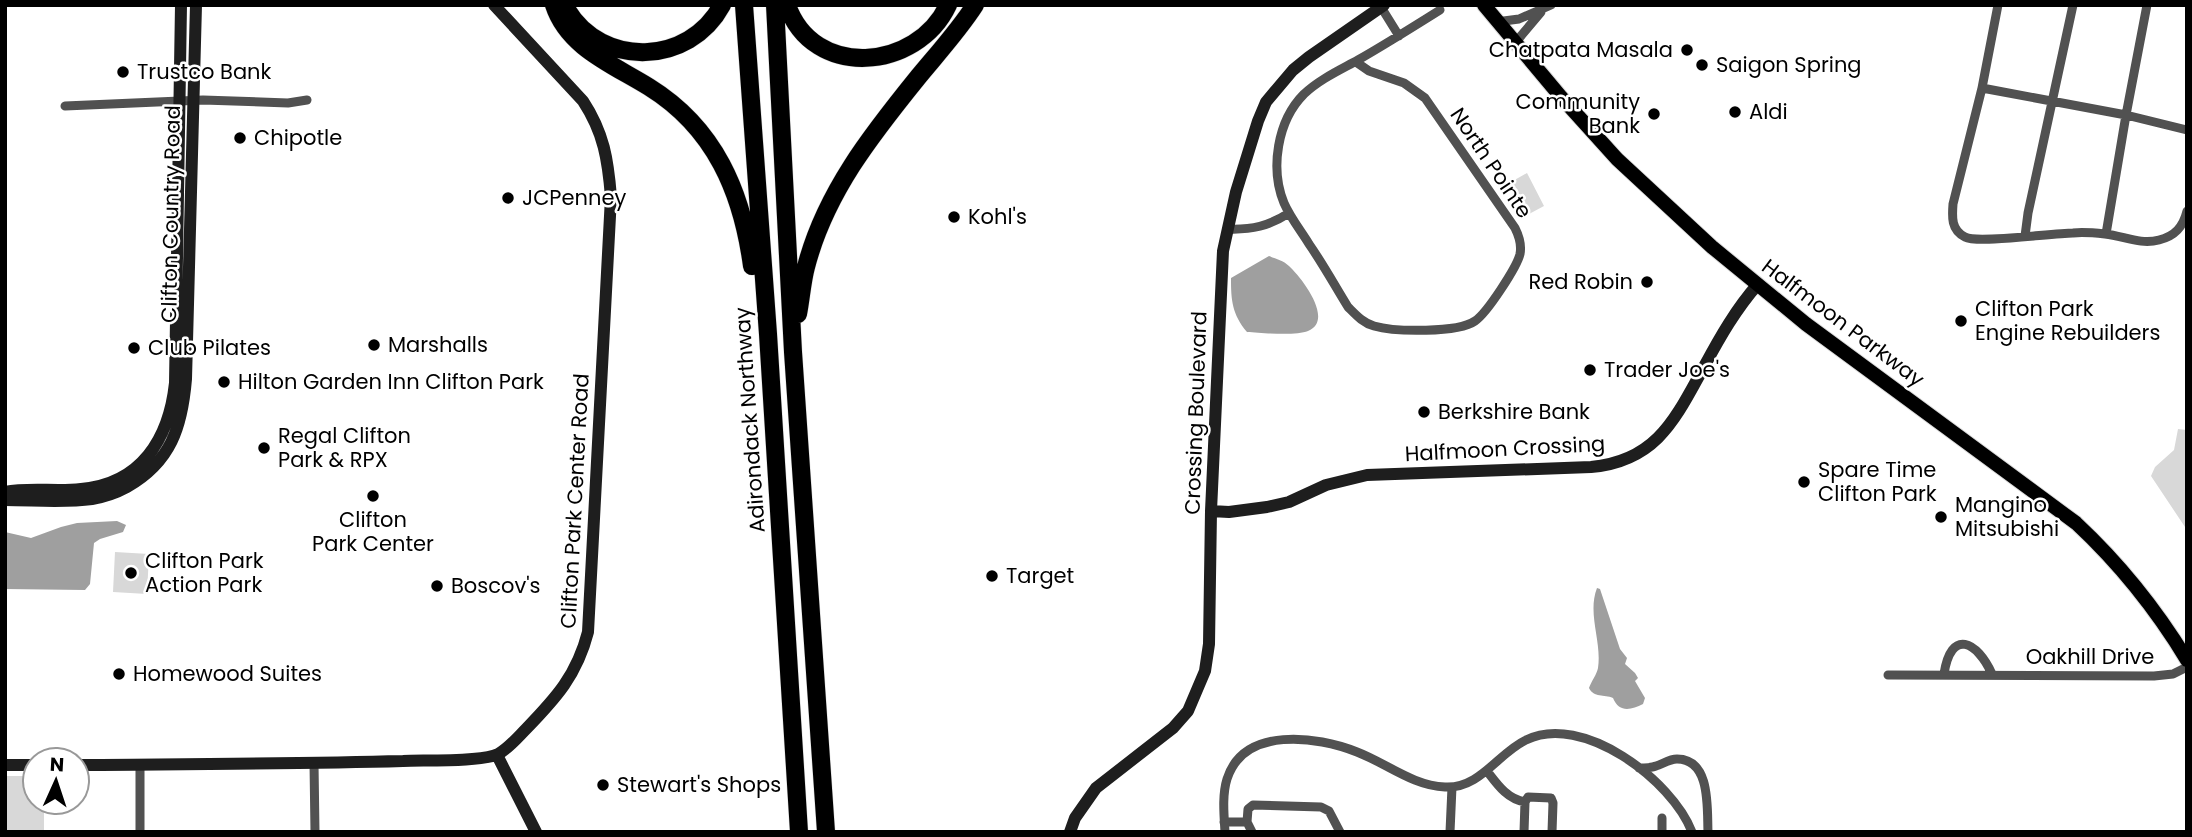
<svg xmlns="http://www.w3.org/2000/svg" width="2192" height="837" font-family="Poppins,sans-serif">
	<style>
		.green { fill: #d8d8d8 }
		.water { fill: #9f9f9f }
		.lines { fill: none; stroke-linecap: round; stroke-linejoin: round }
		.primary-casing { stroke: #dbdbdb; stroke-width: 16 }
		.highway-casing { stroke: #dbdbdb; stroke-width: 19 }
		.street { stroke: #515151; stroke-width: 9 }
		.secondary { stroke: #1e1e1e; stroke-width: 12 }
		.primary { stroke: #000; stroke-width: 14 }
		.highway { stroke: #000; stroke-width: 18 }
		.poi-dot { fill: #000; stroke: #fff; stroke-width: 2.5 }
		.labels { text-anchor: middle; stroke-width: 5; stroke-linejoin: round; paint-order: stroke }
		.poi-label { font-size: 21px; fill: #000; stroke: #fff; text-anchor: start }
		.street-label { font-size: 21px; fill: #000; stroke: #fff }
	</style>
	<rect width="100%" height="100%" fill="#fff"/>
	<path class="green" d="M1527,173l17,33 -15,8 -18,-32z
		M2178,429l9,1v100l-36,-54 4,-9 19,-17z
		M115,552l34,2 -2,40 -34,-2z
		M5,776h30v26h9v30h-39z"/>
	<path class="water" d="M1269,256c7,3 14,4 20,10 12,11 46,54 19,65 -12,5 -46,2 -61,1 -15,-18 -16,-32 -16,-54z
		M117,521l9,4 -3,7 -23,7 -6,4 -4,41 -5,6 -80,-1v-57l26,6 30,-11 16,-4z
		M1597,588l3,1 20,60 7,9 -2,6 10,9 3,5 -3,3 10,17 -2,6c-12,6 -24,9 -30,-6 -9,-4 -19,0 -24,-10 2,-6 8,-14 9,-20 4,-27 -11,-54 -1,-80z"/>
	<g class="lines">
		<g class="primary-casing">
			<path id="primary" d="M1484,5l77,92 56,62 95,88 94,77 270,199c44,41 80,86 111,137"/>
		</g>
		<g class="highway-casing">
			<path id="highway" d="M554,5c14,43 60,60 95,82 66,41 93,105 103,179
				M744,5l24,329 31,498
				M775,5l18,347 33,480
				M787,5c26,75 130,66 161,0
				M567,10c35,58 122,56 155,-5
				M798,314c3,-15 4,-32 8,-47 19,-74 66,-133 113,-191 19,-23 40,-46 56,-71"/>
		</g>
		<path class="street" d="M1998,5l-16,83 -29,116c-1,13 -2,26 12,33 13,7 87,-4 108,-4 10,-1 22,0 32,1 19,2 35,11 54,6 16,-4 24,-13 28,-29
			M1381,7l18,29
			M1496,22l23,-3 32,-14
			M1515,43l26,-31
			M1356,62l13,9 35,12 21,15 90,130c4,8 7,16 5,26 -3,13 -33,59 -45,67 -17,12 -80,11 -101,5 -11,-3 -18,-11 -26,-19 -13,-21 -25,-43 -39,-63 -8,-13 -19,-27 -25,-41 -14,-34 -7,-82 20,-109 16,-15 36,-24 54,-34 28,-16 55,-33 82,-50
			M1982,88l144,27 61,15
			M65,106l138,-6 85,3 19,-3
			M1227,229c25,1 42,-3 62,-16
			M2106,234l20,-119 21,-110
			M2025,236l3,-23 45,-208
			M1944,674c7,-46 33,-33 48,0
			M1888,675l266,1 19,-2 14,-7
			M314,763l1,69
			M1639,768c6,0 12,0 17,-2 7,-2 13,-7 21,-7 34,0 30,49 31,73
			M1487,771c10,13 20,28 38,31l3,-5 23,1 2,5 -1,29
			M1224,822h23l5,10
			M1247,822l1,-13 5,-4 68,2 8,4 11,21
			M140,832v-67
			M1225,832c-1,-17 -3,-37 2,-53 17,-53 90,-43 130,-27 29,11 56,34 88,35 35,2 53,-34 81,-47 56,-28 146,40 166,92
			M1450,832l2,-45
			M1524,832l1,-30
			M1662,832v-14"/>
		<path class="secondary" d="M5,492c25,-5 50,0 76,-3 60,-5 88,-50 94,-106l6,-378
			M5,500c29,0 59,3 87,-1 12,-2 24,-6 35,-12 44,-25 55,-60 59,-108l10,-374
			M1211,511l18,1 38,-5 22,-5 37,-17 41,-10 224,-8c67,-6 85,-50 114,-102 15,-28 31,-56 53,-81
			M497,755l39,77
			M5,765h30
			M77,765c109,-1 217,-1 326,-4 20,-1 79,1 95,-7 10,-5 20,-17 28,-25 30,-31 51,-54 62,-97l23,-435c-3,-37 -7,-64 -28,-96l-89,-96
			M1070,832l5,-14 21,-30 77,-60 15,-17 17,-40 4,-27 2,-133 12,-260 13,-59 22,-71 8,-19 27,-32 16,-13 75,-52"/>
		<use href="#primary" class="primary"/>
		<use href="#highway" class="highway"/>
	</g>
	<g class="poi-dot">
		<circle cx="1687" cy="50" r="7"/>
		<circle cx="1702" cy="65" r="7"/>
		<circle cx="123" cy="72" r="7"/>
		<circle cx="1735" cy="112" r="7"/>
		<circle cx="1654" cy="114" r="7"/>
		<circle cx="240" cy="138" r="7"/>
		<circle cx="508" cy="198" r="7"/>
		<circle cx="954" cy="217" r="7"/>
		<circle cx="1647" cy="282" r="7"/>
		<circle cx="1961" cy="321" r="7"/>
		<circle cx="374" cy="345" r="7"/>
		<circle cx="134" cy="348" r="7"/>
		<circle cx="1590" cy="370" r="7"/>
		<circle cx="224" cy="382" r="7"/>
		<circle cx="1424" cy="412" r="7"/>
		<circle cx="264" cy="448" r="7"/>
		<circle cx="1804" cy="482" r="7"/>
		<circle cx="373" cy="496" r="7"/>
		<circle cx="1941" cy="517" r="7"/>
		<circle cx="131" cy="573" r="7"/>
		<circle cx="992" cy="576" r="7"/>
		<circle cx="437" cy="586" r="7"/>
		<circle cx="119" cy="674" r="7"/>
		<circle cx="603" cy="785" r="7"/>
	</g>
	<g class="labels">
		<g class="poi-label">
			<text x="1673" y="57" text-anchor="end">Chatpata Masala</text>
			<text x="1716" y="72">Saigon Spring</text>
			<text x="137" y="79">Trustco Bank</text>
			<text x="1640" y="109" text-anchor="end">Community<tspan x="1640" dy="24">Bank</tspan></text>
			<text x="1749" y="119">Aldi</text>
			<text x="254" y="145">Chipotle</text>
			<text x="522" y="205">JCPenney</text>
			<text x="968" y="224">Kohl's</text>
			<text x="1633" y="289" text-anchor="end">Red Robin</text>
			<text x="1975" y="316">Clifton Park<tspan x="1975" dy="24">Engine Rebuilders</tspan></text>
			<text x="388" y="352">Marshalls</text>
			<text x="148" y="355">Club Pilates</text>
			<text x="1604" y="377">Trader Joe's</text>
			<text x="238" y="389">Hilton Garden Inn Clifton Park</text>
			<text x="1438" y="419">Berkshire Bank</text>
			<text x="278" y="443">Regal Clifton<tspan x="278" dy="24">Park &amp; RPX</tspan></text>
			<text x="1818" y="477">Spare Time<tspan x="1818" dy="24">Clifton Park</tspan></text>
			<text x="1955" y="512">Mangino<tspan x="1955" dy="24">Mitsubishi</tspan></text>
			<text x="373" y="527" text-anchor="middle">Clifton<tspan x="373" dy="24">Park Center</tspan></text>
			<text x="145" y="568">Clifton Park<tspan x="145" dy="24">Action Park</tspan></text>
			<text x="1006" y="583">Target</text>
			<text x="451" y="593">Boscov's</text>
			<text x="133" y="681">Homewood Suites</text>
			<text x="617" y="792">Stewart's Shops</text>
		</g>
		<g class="street-label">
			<text transform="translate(1491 163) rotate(56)" y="7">North Pointe</text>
			<text transform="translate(171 214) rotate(-89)" y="7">Clifton Country Road</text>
			<text transform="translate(1843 323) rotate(37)" y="7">Halfmoon Parkway</text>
			<text transform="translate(1196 413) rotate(-88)" y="7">Crossing Boulevard</text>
			<text transform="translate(750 420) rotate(-94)" y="7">Adirondack Northway</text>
			<text transform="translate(1505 449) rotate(-3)" y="7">Halfmoon Crossing</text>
			<text transform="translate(575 501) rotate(-87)" y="7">Clifton Park Center Road</text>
			<text x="2090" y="664">Oakhill Drive</text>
		</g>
	</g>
	<rect width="2192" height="837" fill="none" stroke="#000000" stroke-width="14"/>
	<g transform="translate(56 781) rotate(3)"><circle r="33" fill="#ffffff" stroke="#999999" stroke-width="2"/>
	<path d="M0-5L12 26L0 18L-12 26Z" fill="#000000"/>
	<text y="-10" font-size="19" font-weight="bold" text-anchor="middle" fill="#000000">N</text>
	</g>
</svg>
